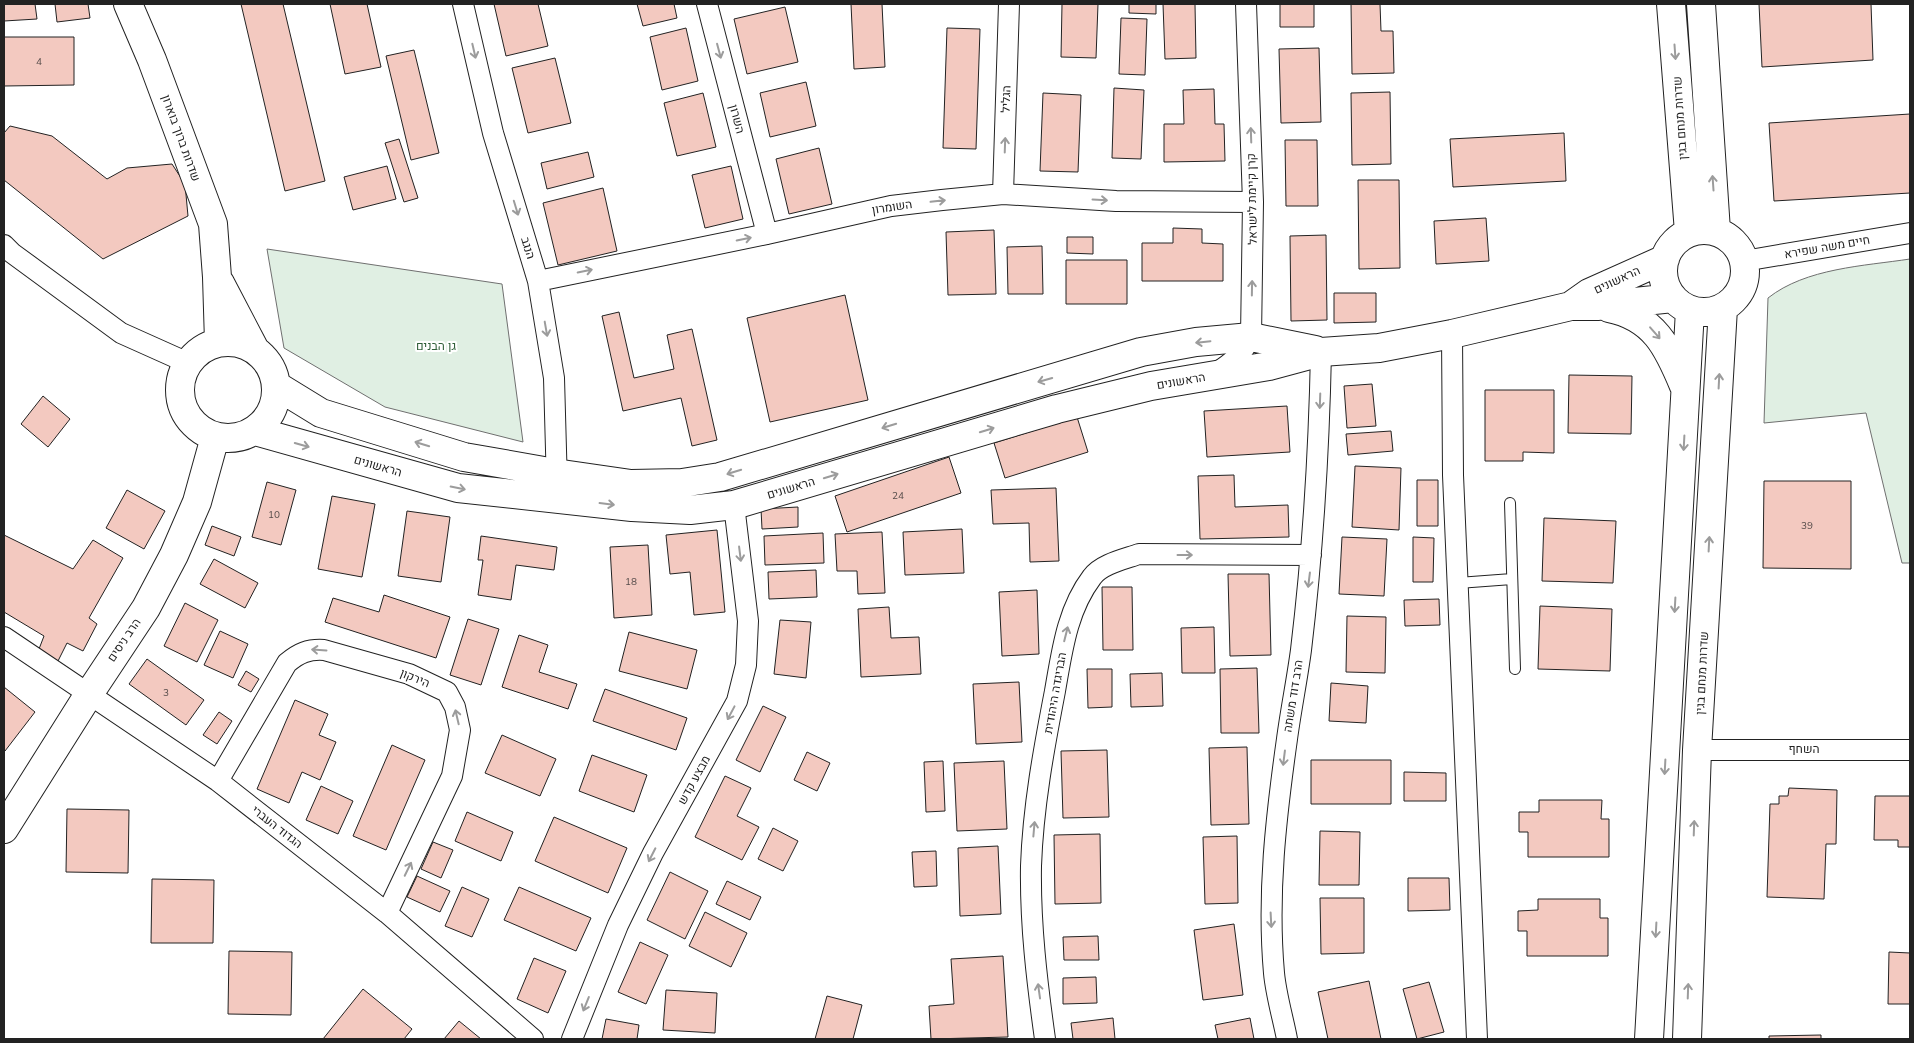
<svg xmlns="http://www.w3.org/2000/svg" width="1914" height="1043" font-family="'Nunito Sans',Heebo,sans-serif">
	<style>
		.green { fill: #e0efe3; stroke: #6f6f6f }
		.building { fill: #f3c9c0; stroke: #222 }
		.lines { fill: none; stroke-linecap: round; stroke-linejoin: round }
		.lane-casing { stroke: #222; stroke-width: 12 }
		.street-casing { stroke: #222; stroke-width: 22 }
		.secondary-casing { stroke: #222; stroke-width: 30 }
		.lane { stroke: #fff; stroke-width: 10 }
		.street { stroke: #fff; stroke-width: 20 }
		.secondary { stroke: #fff; stroke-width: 28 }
		.oneway { stroke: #9c9c9c }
		.labels { text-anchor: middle; stroke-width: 4; stroke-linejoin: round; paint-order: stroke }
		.number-label { font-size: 10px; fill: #564c4a }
		.street-label { font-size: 12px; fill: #222; stroke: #fff }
		.park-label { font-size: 12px; fill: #2f5e38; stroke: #fff }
	</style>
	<rect width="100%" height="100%" fill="#fff"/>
	<path class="green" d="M267,249l235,35 21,158 -138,-35 -101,-59z
		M1910,259v304h-8l-36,-150 -102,10 4,-125c38,-30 96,-32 142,-39z"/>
	<path class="building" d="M4,4h31l2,15 -33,2z
		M55,4h33l2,14 -33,4z
		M241,4h42l42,177 -40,10z
		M330,4h37l14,63 -36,7z
		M494,4h44l10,42 -42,10z
		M637,4h37l3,14 -34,8z
		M851,4h31l3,63 -31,2z
		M1062,4h36l-2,54 -35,-1z
		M1129,4h27v10l-27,-1z
		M1163,4h32l1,54 -31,1z
		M1280,4h34v23h-34z
		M1351,4h29l1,27h12l1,42 -42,1z
		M1759,4h112l2,56 -111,7z
		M785,7l13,55 -51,12 -13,-55z
		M1121,18l26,1 -2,56 -26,-1z
		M686,28l12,53 -36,9 -12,-53z
		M947,28l33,1 -4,120 -33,-1z
		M4,37h70v48l-70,1z
		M1319,48l2,74 -40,1 -2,-74z
		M414,50l25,103 -28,7 -25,-104z
		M555,58l16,65 -43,10 -16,-65z
		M806,82l10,44 -46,11 -10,-44z
		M1114,88l30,2 -3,69 -29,-1z
		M1214,89l1,35h9l1,37 -61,1v-38h20l-1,-34z
		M1390,92l1,72 -39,1 -1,-72z
		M703,93l13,54 -39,9 -13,-53z
		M1043,93l38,2 -3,77 -38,-1z
		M1910,114v79l-136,8 -5,-78z
		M10,126l42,10 55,43 20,-11 45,-4 13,20 3,32 -85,43 -99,-79v-47z
		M1564,133l2,48 -113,6 -3,-48z
		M399,139l19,59 -14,4 -19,-59z
		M1285,140h32l1,66h-32z
		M819,148l13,56 -43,10 -13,-55z
		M588,152l6,25 -47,12 -6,-26z
		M387,166l9,33 -43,11 -9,-33z
		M731,166l12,53 -38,9 -13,-53z
		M1358,180h41l1,88 -41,1z
		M603,188l14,63 -59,14 -15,-62z
		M1486,218l3,43 -53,3 -2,-43z
		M1173,228l29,1v14l21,1v37h-81v-38h31z
		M994,230l2,64 -48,1 -2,-63z
		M1326,235l1,85 -36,1 -1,-85z
		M1067,237h26v17l-26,-1z
		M1042,246l1,48h-35l-1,-47z
		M1066,260h61v44h-61z
		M1334,293h42v29l-42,1z
		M845,295l23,105 -98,22 -23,-104z
		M619,312l15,66 40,-9 -7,-34 25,-6 25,111 -25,6 -11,-48 -58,13 -21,-95z
		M1569,375l63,1 -1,58 -63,-1z
		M1372,384l4,42 -29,2 -3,-42z
		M1485,390h69v63l-31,-1v9h-38z
		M43,396l27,23 -22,28 -27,-23z
		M1287,406l3,46 -83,5 -3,-46z
		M1077,417l11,35 -83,26 -11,-35z
		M1391,431l2,20 -45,4 -2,-21z
		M949,457l12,36 -114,39 -12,-36z
		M1355,466l46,2 -2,62 -47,-3z
		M1234,475l1,32 53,-2 1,32 -89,2 -2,-63z
		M1417,480h21v46h-21z
		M1764,481h87v88l-88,-1z
		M267,482l29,8 -15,55 -29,-8z
		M1056,488l3,73 -29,1 -1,-39 -36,1 -2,-34z
		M127,490l38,21 -21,38 -38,-21z
		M332,496l43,8 -13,73 -44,-8z
		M798,507v20l-36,2 -1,-20z
		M407,511l43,6 -9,65 -43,-6z
		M1544,518l72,3 -3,62 -71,-2z
		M212,526l29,11 -7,19 -29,-11z
		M962,529l2,44 -59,2 -2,-43z
		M717,530l8,82 -31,3 -4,-43 -20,2 -4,-39z
		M882,532l3,61 -27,1 -1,-23h-20l-2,-37z
		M823,533l1,30 -59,2 -1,-29z
		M4,535l69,34 20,-29 30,18 -34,60 8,6 -14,27 -16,-8 -9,18 -19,-12 5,-13 -40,-24z
		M481,536l76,11 -3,23 -38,-5 -5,35 -33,-5 5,-35h-5z
		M1342,537l45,2 -3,57 -45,-2z
		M1413,537l21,1 -1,44h-20z
		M648,545l4,70 -38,3 -4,-71z
		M214,559l44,24 -13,25 -45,-24z
		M816,570l1,27 -48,2 -1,-27z
		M1228,574h41l2,81 -41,1z
		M1102,587h30l1,63h-30z
		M1037,590l2,64 -37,2 -3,-64z
		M384,595l66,22 -14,41 -111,-36 8,-24 46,14z
		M1439,599l1,26 -35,1 -1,-26z
		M185,603l33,17 -21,42 -33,-16z
		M1540,606l72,3 -2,62 -72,-2z
		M889,607l2,31 28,-1 2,37 -60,3 -3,-68z
		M1347,616l39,1 -1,56 -39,-1z
		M468,619l31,10 -18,56 -31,-10z
		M780,620l31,2 -5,56 -32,-4z
		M1214,627l1,46h-33l-1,-45z
		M220,631l28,13 -15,34 -29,-13z
		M629,632l68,18 -10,39 -68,-18z
		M519,635l29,10 -9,27 38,12 -9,25 -66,-22z
		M147,659l57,41 -18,25 -57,-41z
		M1257,668l2,65h-38l-1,-64z
		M1087,669h25v38l-24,1z
		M246,671l13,8 -8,13 -13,-7z
		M1162,673l1,33 -32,1 -1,-33z
		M1019,682l3,60 -46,2 -3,-60z
		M1331,683l37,3 -2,37 -37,-2z
		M4,687l31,25 -30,39 -1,-1z
		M605,689l82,29 -11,32 -83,-29z
		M295,700l33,14 -9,21 17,7 -16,38 -18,-8 -13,31 -32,-14z
		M763,706l23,11 -26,55 -24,-12z
		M219,712l13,9 -15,23 -14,-9z
		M502,735l54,24 -16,37 -55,-23z
		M392,745l33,15 -39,90 -33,-14z
		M1247,747l2,77 -38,1 -2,-77z
		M1107,750l2,67 -46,1 -2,-67z
		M807,752l23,11 -13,28 -23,-11z
		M592,755l55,20 -13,37 -55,-21z
		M1311,760h80v44h-80z
		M943,761l2,50 -19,1 -2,-50z
		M1004,761l3,68 -50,2 -3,-68z
		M1404,772l42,1v28h-42z
		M725,776l26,12 -14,28 22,11 -17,33 -47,-23z
		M321,786l32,15 -15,33 -32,-14z
		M1789,788l48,2 -1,54h-10l-2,55 -57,-2 3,-93h9v-8h9z
		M1875,796h35v51h-12v-7h-24z
		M1539,800h63l-1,19h8v38h-81v-25h-9v-20h20z
		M67,809l62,1 -1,63 -62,-1z
		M467,812l46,20 -12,29 -46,-20z
		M554,817l73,31 -19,45 -73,-32z
		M773,828l25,13 -15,30 -25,-12z
		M1320,831l40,1 -1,53h-40z
		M1100,834l1,69 -46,1 -1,-69z
		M1237,836l1,67 -33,1 -2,-67z
		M433,842l20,8 -12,28 -20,-9z
		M998,846l3,68 -41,2 -2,-68z
		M936,851l1,35 -23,1 -2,-35z
		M670,872l38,19 -23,48 -38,-19z
		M417,876l33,15 -10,21 -33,-15z
		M1408,878h41l1,32 -42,1z
		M152,879l62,1 -1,63h-62z
		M727,881l34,16 -11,23 -34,-16z
		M462,887l27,12 -17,38 -27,-11z
		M519,887l72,31 -15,33 -72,-31z
		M1320,898h44v55l-43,1z
		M1538,899h62v19h8v38h-81v-25h-9v-20l20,-1z
		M705,912l42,21 -16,34 -42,-21z
		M1234,924l9,71 -40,5 -9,-70z
		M1098,936l1,24h-35l-1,-23z
		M640,942l28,13 -22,49 -28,-12z
		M229,951l63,1 -1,63 -63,-1z
		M1889,952l21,1v51h-22z
		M1003,956l5,81 -77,2 -2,-33 25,-2 -3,-45z
		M534,958l32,13 -18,42 -31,-14z
		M1096,977l1,26 -34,1v-26z
		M1369,981l12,58h-53l-10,-47z
		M1429,982l15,50 -27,7 -14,-50z
		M363,989l49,40 -8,10h-81z
		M666,990l51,3 -2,40 -52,-3z
		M827,996l35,9 -9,34h-38z
		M1113,1018l2,21h-42l-2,-16z
		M1250,1018l4,21h-36l-3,-14z
		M606,1019l33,6 -2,14h-35z
		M459,1021l22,18h-37z
		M1821,1035v4h-52v-3z"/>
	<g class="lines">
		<g class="lane-casing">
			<path id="lane" d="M1510,503l5,166
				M1458,583l54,-4"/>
		</g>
		<g class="street-casing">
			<path id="street" d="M463,4l30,129 45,148 16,97 3,108
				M707,4l60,230
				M1003,194l6,-190
				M4,245l8,8 109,80 67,30
				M1744,261l166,-28
				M538,281l229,-47 124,-28 51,-6 61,-6 113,7 137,1
				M1452,334l1,141 24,564
				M1216,373c16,-10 26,-19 35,-36l2,-135 -7,-198
				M4,637l214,144 169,132 146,126
				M1697,750h213
				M218,781l69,-118c12,-10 21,-14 37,-13l85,24 38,18 8,15 5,23 -8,46 -65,137
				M572,1039l46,-114 35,-72 84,-152 9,-36 2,-44 -14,-116
				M1045,1039c-8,-57 -15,-115 -14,-173 2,-59 13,-118 24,-175 7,-40 12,-81 37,-114 9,-13 33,-18 47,-23l172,1
				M1287,1039c-4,-21 -11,-44 -13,-66 -7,-79 2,-156 13,-234 4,-30 10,-59 14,-89 12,-100 18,-198 20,-298"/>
		</g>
		<g class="secondary-casing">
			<path id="secondary" d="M128,4l24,56 61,164 4,53 2,65
				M1671,4l18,228
				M1701,4l15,227
				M1663 271a41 41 0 1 1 82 0a41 41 0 1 1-82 0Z
				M220,283l34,65
				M1572,305l17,-12 76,-34
				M1609,308c45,9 59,39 75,78
				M180 390a48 48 0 1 1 96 0a48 48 0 1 1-96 0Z
				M277,386l44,27 143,44 91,16 76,11 51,-1 38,-6 421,-125 55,-10 55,-5 64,13
				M255,431l203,57 174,19 58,3 44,-5 323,-96 94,-23 118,-20 52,-14 58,-4 73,-14 119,-28h26l76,-8
				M4,829l85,-135 57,-86 28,-53 23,-53 18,-65
				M1649,1039l41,-729
				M1687,1039l10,-289 26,-442"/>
		</g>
		<use href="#lane" class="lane"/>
		<use href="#street" class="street"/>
		<use href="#secondary" class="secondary"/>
	</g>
	<defs><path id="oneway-shaft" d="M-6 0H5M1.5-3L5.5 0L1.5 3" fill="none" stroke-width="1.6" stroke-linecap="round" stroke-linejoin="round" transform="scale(1.25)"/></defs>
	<g class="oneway">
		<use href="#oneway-shaft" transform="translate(474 51) rotate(77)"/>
		<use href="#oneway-shaft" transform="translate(719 51) rotate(75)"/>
		<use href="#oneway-shaft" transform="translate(1675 52) rotate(86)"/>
		<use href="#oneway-shaft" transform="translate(1251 135) rotate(-92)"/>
		<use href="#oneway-shaft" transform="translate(1005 145) rotate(-88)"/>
		<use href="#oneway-shaft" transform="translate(1713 183) rotate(-94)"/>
		<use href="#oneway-shaft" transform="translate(1100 200) rotate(3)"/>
		<use href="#oneway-shaft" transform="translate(938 201) rotate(-6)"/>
		<use href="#oneway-shaft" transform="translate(516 208) rotate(73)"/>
		<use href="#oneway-shaft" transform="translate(744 239) rotate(-12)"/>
		<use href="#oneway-shaft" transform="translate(585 271) rotate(-12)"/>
		<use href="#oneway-shaft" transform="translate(1252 288) rotate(-89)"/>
		<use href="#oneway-shaft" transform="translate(546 329) rotate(80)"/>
		<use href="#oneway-shaft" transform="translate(1655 333) rotate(49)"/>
		<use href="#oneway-shaft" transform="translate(1203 342) rotate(174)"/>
		<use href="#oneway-shaft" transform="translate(1045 380) rotate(164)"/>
		<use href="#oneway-shaft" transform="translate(1719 381) rotate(-87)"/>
		<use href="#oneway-shaft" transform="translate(1320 401) rotate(92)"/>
		<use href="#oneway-shaft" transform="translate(889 426) rotate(163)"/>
		<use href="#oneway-shaft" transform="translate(987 430) rotate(-17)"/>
		<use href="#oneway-shaft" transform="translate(1684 443) rotate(93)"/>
		<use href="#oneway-shaft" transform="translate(422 444) rotate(-163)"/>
		<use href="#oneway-shaft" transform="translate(302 445) rotate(16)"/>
		<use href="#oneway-shaft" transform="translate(734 472) rotate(163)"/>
		<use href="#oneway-shaft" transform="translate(831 476) rotate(-17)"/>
		<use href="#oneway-shaft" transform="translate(458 488) rotate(11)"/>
		<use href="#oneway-shaft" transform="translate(607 504) rotate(7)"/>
		<use href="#oneway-shaft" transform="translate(1709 544) rotate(-87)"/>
		<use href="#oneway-shaft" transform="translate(740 554) rotate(83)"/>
		<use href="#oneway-shaft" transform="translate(1185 555)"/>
		<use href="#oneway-shaft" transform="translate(1309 580) rotate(97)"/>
		<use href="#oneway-shaft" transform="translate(1675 605) rotate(93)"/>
		<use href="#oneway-shaft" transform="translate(1066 634) rotate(-76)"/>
		<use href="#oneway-shaft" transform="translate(319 650) rotate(-176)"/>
		<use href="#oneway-shaft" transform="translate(731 713) rotate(118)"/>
		<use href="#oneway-shaft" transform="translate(457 717) rotate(-103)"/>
		<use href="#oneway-shaft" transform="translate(1284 758) rotate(97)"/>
		<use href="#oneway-shaft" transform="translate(1665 767) rotate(93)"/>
		<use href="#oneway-shaft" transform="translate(1694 828) rotate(-88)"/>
		<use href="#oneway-shaft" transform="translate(1034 829) rotate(-85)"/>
		<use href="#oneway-shaft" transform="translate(652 855) rotate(117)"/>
		<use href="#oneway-shaft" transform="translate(408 869) rotate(-64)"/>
		<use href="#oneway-shaft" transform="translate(1271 920) rotate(87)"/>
		<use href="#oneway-shaft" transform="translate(1656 930) rotate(93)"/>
		<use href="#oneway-shaft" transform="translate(1039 991) rotate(-98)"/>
		<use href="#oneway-shaft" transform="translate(1688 991) rotate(-88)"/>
		<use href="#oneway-shaft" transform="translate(586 1004) rotate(112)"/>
	</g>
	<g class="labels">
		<g class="number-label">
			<text x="39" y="65">4</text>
			<text x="898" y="499">24</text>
			<text x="274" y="518">10</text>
			<text x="1807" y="529">39</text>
			<text x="631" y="585">18</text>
			<text x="166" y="696">3</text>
		</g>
		<g class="street-label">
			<text transform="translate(1006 99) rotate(-88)" y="4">הגליל</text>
			<text transform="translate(1680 118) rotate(-94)" y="4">שדרות מנחם בגין</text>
			<text transform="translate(737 119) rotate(75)" y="4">השרון</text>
			<text transform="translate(181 138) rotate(70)" y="4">שדרות ברוך בוארון</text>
			<text transform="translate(1252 199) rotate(-91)" y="4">קרן קיימת לישראל</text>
			<text transform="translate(892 207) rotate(-9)" y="4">השומרון</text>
			<text transform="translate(1827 247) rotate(-10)" y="4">חיים משה שפירא</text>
			<text transform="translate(528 248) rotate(73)" y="4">הנגב</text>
			<text transform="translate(1617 280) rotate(-25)" y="4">הראשונים</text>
			<text transform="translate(1181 381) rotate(-10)" y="4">הראשונים</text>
			<text transform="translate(378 466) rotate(16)" y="4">הראשונים</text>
			<text transform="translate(791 488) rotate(-17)" y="4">הראשונים</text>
			<text transform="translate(124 640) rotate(-56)" y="4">הרב ניסים</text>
			<text transform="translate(1702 673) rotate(-87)" y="4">שדרות מנחם בגין</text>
			<text transform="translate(415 678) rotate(22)" y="4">הירקון</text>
			<text transform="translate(1055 693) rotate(-80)" y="4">הבריגדה היהודית</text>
			<text transform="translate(1293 696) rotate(-81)" y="4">הרב דוד משתה</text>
			<text x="1804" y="753">השחף</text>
			<text transform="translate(694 780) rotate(-61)" y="4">מבצע קדש</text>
			<text transform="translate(277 827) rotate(38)" y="4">הגדוד העברי</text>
		</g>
		<g class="park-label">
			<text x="436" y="350">גן הבנים</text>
		</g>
	</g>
	<rect width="1914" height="1043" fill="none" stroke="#222222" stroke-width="10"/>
</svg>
